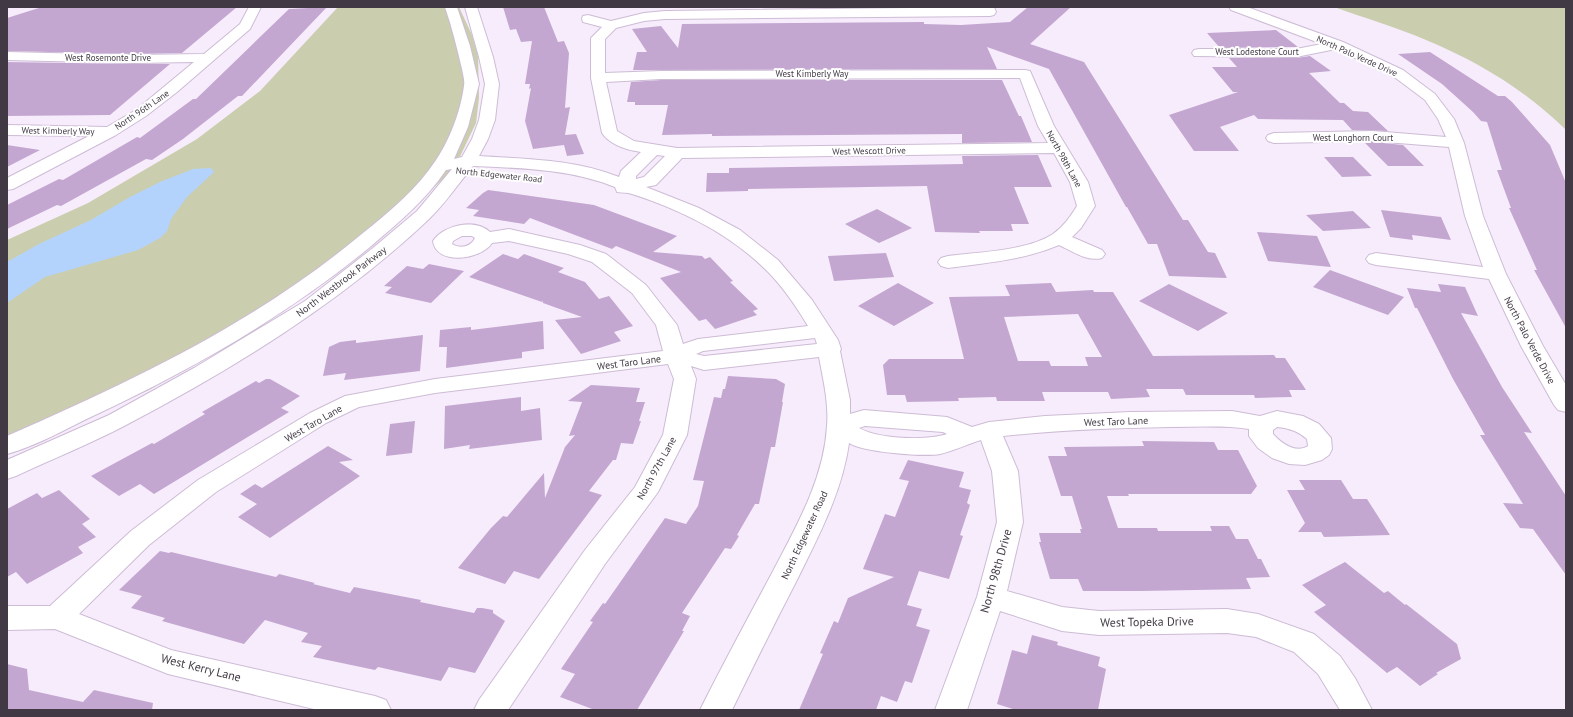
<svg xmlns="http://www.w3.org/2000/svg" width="1573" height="717" font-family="'PT Sans',sans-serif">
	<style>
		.green { fill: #caceae }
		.water { fill: #b4d3fc }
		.building { fill: #c4a7d1; fill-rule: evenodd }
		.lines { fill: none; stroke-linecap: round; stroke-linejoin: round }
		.minor-casing { stroke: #cdbcd5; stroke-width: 2 }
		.minor { fill: #fff; fill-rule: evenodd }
		.labels { text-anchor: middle; stroke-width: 4; stroke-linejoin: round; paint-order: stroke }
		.far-street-label { font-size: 9px; fill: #413a44; stroke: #fefefe }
		.street-label { font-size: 10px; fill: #413a44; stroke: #fefefe }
		.near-street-label { font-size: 12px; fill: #413a44; stroke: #fefefe }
	</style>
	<rect width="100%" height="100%" fill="#f7ecfc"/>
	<path class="green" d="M338,7h121l13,28 6,21 1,42 -3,25 -21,44 -61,59 -101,77 -142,86 -144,66v-215l81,-37 109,-64 63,-48z
		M1334,7h232v123c-41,-40 -87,-68 -140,-90 -30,-13 -62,-22 -92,-33z"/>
	<path class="water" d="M211,168l3,4 -27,25 -16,22 -4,12 -7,7 -22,12 -93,27 -38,26v-41l32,-18 52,-24 39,-23 30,-15 33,-13z"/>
	<path class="building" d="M42,7h195l-55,46 -48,1 -127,-3v-33z
		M327,7l-85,89h-4l-55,43 -31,21 -6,-1 -85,47 -4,-1 -50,24v-24l52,-26 4,1 74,-43 3,1 53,-39h3l93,-90z
		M503,7h41l14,35 6,-1 5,12 -4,55 5,-1 -5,28 11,-1 8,20 -17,2 -3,-11 -31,4 -8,-28 6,-33 -2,1 1,-5h-5l7,-43 -11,1 -5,-13 -6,1z
		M1028,7h43l-41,37 54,18 99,158h5l20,32 7,1 12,25 -58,-2 -12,-32h-9l-21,-37h-1l-77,-138 -62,-22 10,22 -364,1 4,-18h10l-15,-23 29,-3 17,22 4,-24 242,-2v2l37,1 49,-3z
		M1276,30l22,17 -78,1 -13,-15z
		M1430,52l68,44h7l7,6 38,43 16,38v145l-32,-58h3l-28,-62h2l-14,-38h5l-15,-48 -6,-1 -8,-9 -31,-28 -44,-30z
		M1310,56l21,15 -22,2 31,30h4l9,8 15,1 20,19 -36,-1 -9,-10 -85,-1 -4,-4 -34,12 19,24h-45l-25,-36 69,-23h-5l-21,-25h25l-8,-9h67z
		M7,62l127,2h36l-60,51 -103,1z
		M661,80h341l17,36h2l11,26 -70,1v-9l-250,2v-2l-50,1 6,-30h-33v-3h-8l4,-20z
		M1373,142l30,3 21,21h-36l-23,-23z
		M7,145l33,5 -33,17z
		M1038,155l14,32h-38l15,37h-18l2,7h-34l1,2 -45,-1 -8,-46 -179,3v2l-42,1 1,-19h22v-5l234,-4 -1,-8z
		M1324,157h29l19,19 -30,1z
		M488,190l106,15 83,31 -24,16 49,4 3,3 5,-2 23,24 -3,1 28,27 -5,2 4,4 -42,14 -9,-10 -7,2 -39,-43 21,-6 -65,-26 -4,3 -82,-31 -6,6 -51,-8 6,-6 -13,-2 17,-15z
		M877,209l35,19 -33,15 -34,-19z
		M1381,210l60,7 10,23 -39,-5 1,5 -23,-3z
		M1353,211l18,17 -48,3 -17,-16z
		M1257,232l60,4 14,31 -63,-6z
		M886,253l8,24 -60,4 -6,-25z
		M503,254l15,5 6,-5 40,14 -6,4 27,10 14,17 10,-3 24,30 -19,6 7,9 -40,13 -26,-34 27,-3 -39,-14 -1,-3v2l-73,-25z
		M429,264l35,7 -33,32 -46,-10 7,-6 -8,-1 23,-20 16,3z
		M1330,270l74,27 -16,18 -75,-28z
		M898,283l36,20 -40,23 -36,-20z
		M1051,283l5,9 37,-2 1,2h19l40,64 121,-1 2,3h9l21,32h-17l3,7 -37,1 -1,-3h-68l-3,-6h-37l4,8 -39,2 -3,-7h-66l3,9h-48l-1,-4 -38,1 1,3 -52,1 -2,-7h-18l-4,-30 6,-6h75l-15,-62 61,-1 -5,-11zM1078,314l24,43h-17l3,9h-37l-2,-5h-31l-14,-44z
		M1169,284l59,29 -30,18 -59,-30z
		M1438,284l27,3 13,29 -17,-3 41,74 30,46 -8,-1 42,64v79l-33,-46 -13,-1 -17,-25 20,1 -43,-69h5l-32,-56 -36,-71h-2l-8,-20 34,4z
		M543,321l1,28 -22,3v6l-76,10 1,-21h-8l1,-17 31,-3v3z
		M423,335l-3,36 -76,9 2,-7 -23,3 6,-29 11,-5 16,-2v3z
		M728,376l48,3 9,5 -3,18h1l-8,45h-4l-12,57h-4l-18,31 2,1 -8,13 -6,-1 -43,65 8,3 -8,15h2l-47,79h-42l-35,-13 15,-23 -14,-5 32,-47 -3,-1 13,-18 2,1 60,-86 21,6 12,-18 6,-25 -11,-1 21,-83 7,1 2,-9h2z
		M266,379h4l30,17 -19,12 8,4 -135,82 -14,-10 -21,12 -28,-20 61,-33 2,1 51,-30 -3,-2 54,-31 3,2z
		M591,385l49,3 -4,14h9l-6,19h2l-8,23 -12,-1 -5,17h-3l-24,31 13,4 -63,84 -25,-8 -9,13 -47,-16 33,-40 12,-12 4,1 37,-44 1,25 20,-51 10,-12 -6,1 13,-34 -14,-1z
		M521,397v14l19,-3 2,32 -73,9 1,-4 -26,4 1,-43z
		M415,421l-3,32 -26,3 4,-32z
		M1142,441l72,1 4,8h20l19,36 -6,8h-123l1,2h-22l11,32h39l1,3h54l-2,-5h19l7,13h12l10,20h3l9,18 -24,1 5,11 -110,2h-58l-5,-12h-28l-11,-37h2l-2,-9h42l-1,-4h2l-10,-33h-11l-13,-40h19l-3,-9 80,-1z
		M328,446l25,14 -14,2 21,14 -90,62 -32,-21 19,-13 -17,-10 15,-10 7,4z
		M908,460l56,12 -5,15 12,3 -4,13 3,2 -10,30 3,1 -14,43 -30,-8 -12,34 15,4 -6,17 14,4 -18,53 -7,-2 -8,21 -16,-6 -5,14h-77l24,-56 -3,-1 14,-32 4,2 10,-25 46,-21 -31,-8 22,-55 10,3 14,-36 -10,-2z
		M1299,480h42l12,19h14l23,36 -66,2 -3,-5h-23l7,-9 -18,-33h18z
		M59,490l31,29 -8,5 14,13 -18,10 5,6 -56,31 -11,-12 -9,5v-68l30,-16 5,5z
		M160,551l9,2 2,-1 105,25 3,-3 36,9 -2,1 37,9 4,-6 67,13 -1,2 54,11 3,-5h5l11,2v3l12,8 -30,52 -26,-6 -8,14 -63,-14 -3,3 -62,-13 9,-11 -21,-4 7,-9 -43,-13 -21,24 -82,-23 3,-3 -34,-10 11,-12 -23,-6z
		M1345,562l39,31 4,-2 17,14 1,-1 51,40 4,15 -25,14 2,1 -18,12 -23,-19 -10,6 -73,-61 12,-7 -24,-20z
		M1032,635l26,7 -1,3 43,12 -2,9 8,3 -8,41h-82l-19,-6 15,-54 15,4z
		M7,664l20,5 2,21 54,12 11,-12 59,13 -1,7h-145z"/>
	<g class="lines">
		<g class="minor-casing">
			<path id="minor" d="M249,7h12l-11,22 -73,63 -31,24 -30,19 -103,54 -6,1v-12l82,-42 -82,-1v-10l100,2 29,-17 58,-48 -60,1 -127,-3v-8l127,3 70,-1 36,-30z
				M445,7h12l13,39 9,38 -11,43 -14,32 8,-2 10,-18 7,-19 6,-36 -6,-27 -14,-50h12l16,50 6,27 -4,36 -7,19 -9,17c46,3 96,3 140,21l2,-6 20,-19c-14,-2 -31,-7 -39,-19l-11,-55v-40l11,-11 -19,-5 -1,-3 1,-3 5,-1 23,6 33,-8 21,-2 329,-4 2,5 -2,3 -4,1 -325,3 -21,2 -28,7 -11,11v34l56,-2 364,-1 5,1 24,55 34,56 7,24 -14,22 -9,9 30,13 3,4 -3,4c-15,4 -30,-7 -43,-13 -35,15 -73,18 -111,23l-7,-2 -3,-4 3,-4 7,-2c31,-4 79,-5 105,-22 11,-8 17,-17 24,-28l-7,-24 -16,-29 -372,5 -26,27 -10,2 53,21 41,22 38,30 34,40 26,40 3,9 -1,2 10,49v14l14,-4 83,7 25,10 17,-5 56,-6 85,-4 102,-1 28,5 17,-5 26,5 16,8 12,14 1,11 -3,6 -7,5 -17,5 -16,-1 -17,-6 -14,-10 -9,-12v-7c-26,-4 -52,-2 -79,-2 -55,1 -111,3 -167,9l15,35 5,51 -16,69 55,16 37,4 128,-2 31,5 56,20 26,22 15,22 17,32h-32l-22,-36 -24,-22 -38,-15 -29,-4 -128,2 -37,-4 -62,-20 -33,99h-32l42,-113 20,-75 -5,-51 -11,-31c-14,4 -27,11 -41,14 -16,3 -78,-2 -91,-11 -7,50 -31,94 -53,139 -22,42 -43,85 -64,128h-32c23,-46 48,-92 72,-137 24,-46 52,-94 55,-147 2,-23 -4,-47 -8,-69l-115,13 -13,-4 5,13 -9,56 -29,57 -53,72 -97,146h-34l5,-10 106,-150 50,-63 28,-52 11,-56 -6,-15 -233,29 -76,14 -33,16 -110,69 -67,53 -70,69 92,36 204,46 11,4 5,10h-73l-150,-36 -113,-45 -48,1v-24h43l81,-75 67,-51 112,-67 35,-17 90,-17 228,-28 -7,-26 -24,-32 -40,-31 -24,-8 -59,-13 -17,2c-11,17 -56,23 -59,-2 10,-16 42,-23 57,-9l19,-3 71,16 26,9 40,31 31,40 6,19 15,-5 110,-13c-12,-20 -27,-42 -44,-58 -36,-35 -85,-59 -132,-74 -5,-2 -10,-1 -15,-2l-2,-5c-45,-18 -95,-19 -142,-21 -15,18 -28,38 -45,54 -88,83 -195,149 -302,205 -36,19 -74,34 -110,51l-9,3v-19l102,-45 85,-47 111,-67 68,-53 44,-37 35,-42 -6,1c-20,30 -49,54 -76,77 -84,69 -177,122 -275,168 -28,13 -58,31 -88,39v-18c121,-53 242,-110 345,-194 27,-22 56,-44 77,-72 18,-23 31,-55 35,-84 1,-6 -1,-11 -2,-17 -5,-21 -10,-42 -17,-62zM1020,78l18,48 10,17 -371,5 -43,-7 -17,-10 -11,-49 55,-3zM657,155l8,1 -21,21 -8,2v-3zM462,236h10l3,2c-4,9 -15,11 -23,6l1,-3zM815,338l2,6 -113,12 -8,-2 7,-3zM865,426l78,6 4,2c-21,7 -69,5 -88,-6zM1277,427c12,1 21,4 30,12l1,7c-12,8 -27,-3 -35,-12v-4z
				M1229,7h18l96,35 60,28 32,24 19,25 10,24 19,73 23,58 37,72 23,39v27l-8,-2 -4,-5 -33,-59 -32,-67 -113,-14 -7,-2 -3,-4 3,-4 7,-2 107,14 -18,-51 -16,-69 -76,-6 -99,2 -6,-2 -2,-3 2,-3 6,-2 99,-2 73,6 -8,-18 -13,-19 -32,-24 -57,-27 -40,8 -102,-1 -2,-3 2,-3 5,-1h97l26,-5 -91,-34z"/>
		</g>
		<use href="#minor" class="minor"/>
	</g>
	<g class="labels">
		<g class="far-street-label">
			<text x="1257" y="55">West Lodestone Court</text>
			<text transform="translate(1357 56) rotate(24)" y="3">North Palo Verde Drive</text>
			<text x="108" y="61">West Rosemonte Drive</text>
			<text x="812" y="77">West Kimberly Way</text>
			<text transform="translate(142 110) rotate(-34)" y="3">North 96th Lane</text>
			<text transform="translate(58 131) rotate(1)" y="3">West Kimberly Way</text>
			<text x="1353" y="141">West Longhorn Court</text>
			<text transform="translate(869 151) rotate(-1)" y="3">West Wescott Drive</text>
			<text transform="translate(1064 159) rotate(61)" y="3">North 98th Lane</text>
			<text transform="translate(499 175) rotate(6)" y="3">North Edgewater Road</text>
		</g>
		<g class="street-label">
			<text transform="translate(341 281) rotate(-37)" y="4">North Westbrook Parkway</text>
			<text transform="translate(1530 340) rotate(62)" y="4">North Palo Verde Drive</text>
			<text transform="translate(629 362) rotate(-7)" y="4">West Taro Lane</text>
			<text transform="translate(1116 421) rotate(-2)" y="4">West Taro Lane</text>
			<text transform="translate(313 423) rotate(-30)" y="4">West Taro Lane</text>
			<text transform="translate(656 468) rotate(-61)" y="4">North 97th Lane</text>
			<text transform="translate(804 535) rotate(-65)" y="4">North Edgewater Road</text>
		</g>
		<g class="near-street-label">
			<text transform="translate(996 571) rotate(-74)" y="4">North 98th Drive</text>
			<text transform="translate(1147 622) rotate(-1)" y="4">West Topeka Drive</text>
			<text transform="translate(201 668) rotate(14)" y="4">West Kerry Lane</text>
		</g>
	</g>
	<rect width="1573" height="717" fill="none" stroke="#413a44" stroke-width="16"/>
</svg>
